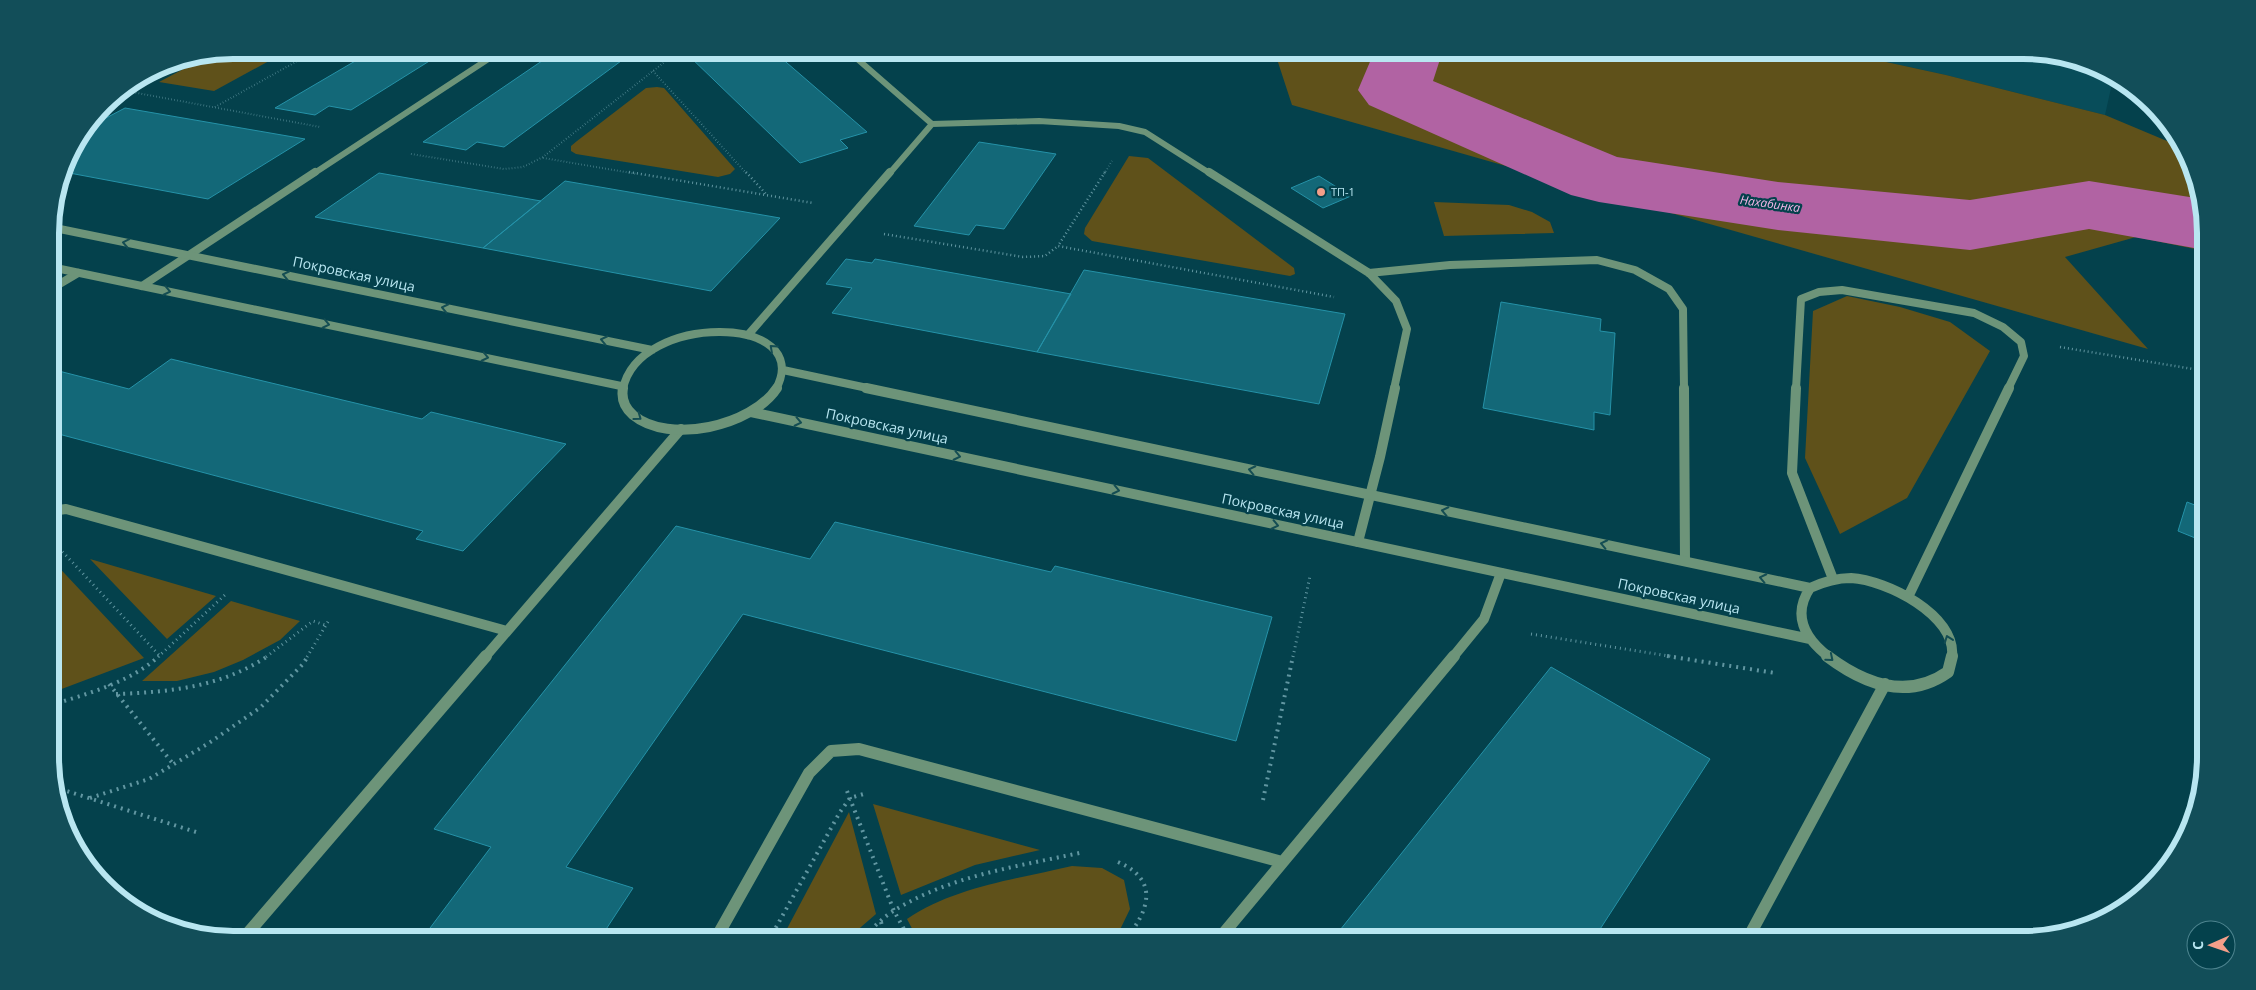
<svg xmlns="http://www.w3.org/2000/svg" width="2256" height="990" font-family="'Open Sans',sans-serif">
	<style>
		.built { fill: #084d5a }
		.green { fill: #5f511a }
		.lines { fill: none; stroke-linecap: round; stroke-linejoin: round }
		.river { fill: #b163a3; fill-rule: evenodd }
		.building { fill: #136878; stroke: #2592a8 }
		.path-far3 { stroke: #6196a1; stroke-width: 2; stroke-dasharray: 0.5 2.5; stroke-linecap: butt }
		.path-far2 { stroke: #6196a1; stroke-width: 2.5; stroke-dasharray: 1 3; stroke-linecap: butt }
		.path-far1 { stroke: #6196a1; stroke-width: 3; stroke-dasharray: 1 4; stroke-linecap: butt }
		.path { stroke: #6196a1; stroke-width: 4; stroke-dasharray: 2 5; stroke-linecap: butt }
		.lane-far3 { stroke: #6d9479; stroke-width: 6 }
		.lane-far2 { stroke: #6d9479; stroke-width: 8 }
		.lane-far1 { stroke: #6d9479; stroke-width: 10 }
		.lane { stroke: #6d9479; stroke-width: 12 }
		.street-far2 { stroke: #6d9479; stroke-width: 8 }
		.street-far1 { stroke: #6d9479; stroke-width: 10 }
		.street { stroke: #6d9479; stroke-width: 12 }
		.oneway { stroke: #144d53 }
		.poi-dot { fill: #f49e89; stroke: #04414c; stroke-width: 2 }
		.labels { text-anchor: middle; stroke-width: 4.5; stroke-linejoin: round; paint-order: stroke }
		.far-poi-label { font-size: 11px; fill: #b8e6f1; stroke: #04414c; text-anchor: start }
		.far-water-label { font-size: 12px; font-style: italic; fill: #f4b5e6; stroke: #04414c }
		.street-label { font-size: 14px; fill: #b8e6f1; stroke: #04414c }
		.rim { fill: none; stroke: #b8e6f1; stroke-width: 6 }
	</style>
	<rect width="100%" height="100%" fill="#04414c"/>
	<path class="built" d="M1831,50h192l70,14 20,15 -8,36 -159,-40z"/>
	<path class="green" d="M233,50h56l-75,41 -55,-9 51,-27z
		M1274,50h557l115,25 159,40 62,26 14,3c20,35 23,67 24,107l-69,-14 -71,20 83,92 -856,-244z
		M657,87l7,1 71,81 -5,5 -12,3 -142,-23 -5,-3v-5l6,-5 69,-53z
		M1129,156l19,2 146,110 1,6 -5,2 -198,-35 -8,-7 1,-6z
		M1434,202l75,3 23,7 18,10 4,11 -110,3z
		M1847,296l53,11 50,15 40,29 -83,147 -67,36 -35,-76 8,-147z
		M51,559l93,99 -93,35z
		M90,559l126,37 -49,43z
		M231,601l69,20 -20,19 -37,20 -29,12 -37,9h-35z
		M873,804l167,46 -65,15 -74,30z
		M849,812l27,102 -30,26h-65z
		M1072,866l30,2 22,12 6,29 -15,31h-197l-11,-21c47,-32 110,-40 165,-53z"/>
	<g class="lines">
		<path class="river" d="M1375,50h68l-10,31 184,76 161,25 192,18 119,-19 113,18 2,11 1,40 -116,-21 -119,21 -192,-20 -179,-28 -28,-7 -202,-90 -11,-15z"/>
	</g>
	<path class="building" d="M374,50h73l-96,60 -22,-4 -14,9 -40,-7z
		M558,50h78l-132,97 -27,-5 -11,8 -43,-8z
		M703,50h69l95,82 -27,8 8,8 -48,15 -113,-109z
		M125,108l180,31 -97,60 -144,-27 5,-20 18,-24z
		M979,142l77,12 -52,75 -28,-4 -7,10 -55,-9z
		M379,173l162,28 -58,47 -168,-31z
		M1319,176l32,20 -28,12 -32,-20z
		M565,181l215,37 -69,73 -228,-43z
		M846,259l26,4 3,-4 196,35 -34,58 -205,-39 20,-25 -26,-4z
		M1084,270l261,44 -26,90 -282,-52z
		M1501,302l100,17 -1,12 15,2 -5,82 -16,-3v18l-111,-22z
		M171,359l251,60 9,-7 135,32 -103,107 -47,-12 7,-8 -372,-99v-63l78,20z
		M2187,502l18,7v33l-27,-11z
		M835,522l216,50 4,-6 217,51 -36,124 -493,-127 -177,253 67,21 -34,52h-178l70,-93 -57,-18 242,-303 134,33z
		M1551,667l159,92 -117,181h-261z"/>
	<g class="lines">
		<path class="path-far3" d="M653,71l94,103
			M148,74l21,-11
			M121,90l199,37
			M215,107l102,-57
			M411,154l93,15 19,-2 20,-10 137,-107
			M543,158l94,16
			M1104,174l8,-13"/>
		<path class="path-far2" d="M629,172l184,31
			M746,172l20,22
			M1105,172l-47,74 276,51
			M884,234l139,23 22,-1 13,-10
			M2060,347l145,24"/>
		<path class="path-far1" d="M59,548l100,107
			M1531,634l144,23
			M158,657l69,-64
			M266,657l47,-36 12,4
			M307,657l22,-37
			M1293,657l17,-81"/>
		<path class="path" d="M1667,656l108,17
			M109,684l65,81
			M116,694c55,-2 105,-7 152,-38
			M51,705c36,-11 80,-23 108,-49
			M54,787l142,45
			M847,791l47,120 16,29
			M90,798l59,-19 60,-36 52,-36 42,-43 5,-8
			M1263,800l30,-144
			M1118,862c42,18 31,49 7,78
			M881,922l5,18
			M769,940l71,-128 10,-14 17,-5
			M860,940c11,-10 22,-22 35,-30 57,-35 125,-44 189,-58"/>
		<path class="lane-far3" d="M847,50l85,74
			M313,174l189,-124
			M889,174l43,-50 107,-3 80,5 26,6 66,42"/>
		<path class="lane-far2" d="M1209,172l160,101 27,28 11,28 -13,60
			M1369,273l81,-8 147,-5 38,10 34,19 14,20 1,80
			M142,286l173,-114
			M51,289l27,-16
			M748,335l142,-163"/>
		<path class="lane-far1" d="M1684,388l1,173
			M51,511l15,-2 441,122
			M1358,542l22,-85 15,-69
			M485,657l196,-228
			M1453,657l31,-38 17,-46"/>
		<path class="lane" d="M242,940l244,-284
			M715,940l94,-167 22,-22 28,-2 423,113
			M1218,940l236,-284"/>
		<path class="street-far2" d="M50,227l602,123
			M51,267l570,119
			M783,370l89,19
			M623,389c15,-77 193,-75 153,0
			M1796,389l5,-90 18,-7 23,-2 132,23 29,14 18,15 3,14 -16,33"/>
		<path class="street-far1" d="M623,388c-2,11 2,20 10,27 36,30 119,11 144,-27
			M866,388l944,200
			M1796,388l-4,85 41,106
			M751,412l1059,227
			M1810,588c-18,27 -6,50 19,69
			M1810,588c13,-6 26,-10 41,-10 35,2 106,37 101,79
			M1908,597l101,-209"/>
		<path class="street" d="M1827,656c37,28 80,45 121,16l4,-16
			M1747,940l138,-256"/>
	</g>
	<defs><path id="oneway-chevron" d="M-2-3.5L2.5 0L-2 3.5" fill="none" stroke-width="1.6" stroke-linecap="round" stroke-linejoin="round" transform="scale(1.25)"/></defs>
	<g class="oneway">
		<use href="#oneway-chevron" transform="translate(126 243) rotate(-169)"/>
		<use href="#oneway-chevron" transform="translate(286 275) rotate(-168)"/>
		<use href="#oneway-chevron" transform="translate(167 291) rotate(12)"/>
		<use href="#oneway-chevron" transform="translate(445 308) rotate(-168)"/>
		<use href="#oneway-chevron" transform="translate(326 324) rotate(12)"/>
		<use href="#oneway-chevron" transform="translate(604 340) rotate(-168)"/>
		<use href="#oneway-chevron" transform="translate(773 348) rotate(-138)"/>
		<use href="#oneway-chevron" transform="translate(485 357) rotate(12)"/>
		<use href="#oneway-chevron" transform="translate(638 417) rotate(36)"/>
		<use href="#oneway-chevron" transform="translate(798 422) rotate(12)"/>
		<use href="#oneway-chevron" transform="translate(957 456) rotate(12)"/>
		<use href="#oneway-chevron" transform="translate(1252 470) rotate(-168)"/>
		<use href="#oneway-chevron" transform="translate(1116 490) rotate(12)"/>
		<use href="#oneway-chevron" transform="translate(1445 511) rotate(-168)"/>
		<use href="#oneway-chevron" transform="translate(1275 525) rotate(12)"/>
		<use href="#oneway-chevron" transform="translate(1604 544) rotate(-168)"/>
		<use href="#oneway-chevron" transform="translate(1763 578) rotate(-168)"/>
		<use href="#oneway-chevron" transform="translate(1948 639) rotate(-110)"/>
		<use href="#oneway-chevron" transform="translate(1830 658) rotate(40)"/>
	</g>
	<circle class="poi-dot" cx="1321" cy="192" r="5"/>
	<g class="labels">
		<g class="far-poi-label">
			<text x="1331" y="196">ТП-1</text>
		</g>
		<g class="far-water-label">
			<text transform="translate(1770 204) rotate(8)" y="4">Нахабинка</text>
		</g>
		<g class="street-label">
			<text transform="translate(354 274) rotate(12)" y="5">Покровская улица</text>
			<text transform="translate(887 426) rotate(12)" y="5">Покровская улица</text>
			<text transform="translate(1283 511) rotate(12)" y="5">Покровская улица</text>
			<text transform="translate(1679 596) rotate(12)" y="5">Покровская улица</text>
		</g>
	</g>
	<path d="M0 0H2256V990H0ZM233 59H2023A174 174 0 0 1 2197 233V757A174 174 0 0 1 2023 931H233A174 174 0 0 1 59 757V233A174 174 0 0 1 233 59Z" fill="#124e59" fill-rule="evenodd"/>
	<path class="rim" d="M233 59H2023A174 174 0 0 1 2197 233V757A174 174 0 0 1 2023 931H233A174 174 0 0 1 59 757V233A174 174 0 0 1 233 59Z"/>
	<g transform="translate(2211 945) rotate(268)"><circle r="24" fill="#04414c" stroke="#4c838e"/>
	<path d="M0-4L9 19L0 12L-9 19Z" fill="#f49e89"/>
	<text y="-8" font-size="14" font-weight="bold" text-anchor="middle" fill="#b8e6f1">С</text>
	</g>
</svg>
